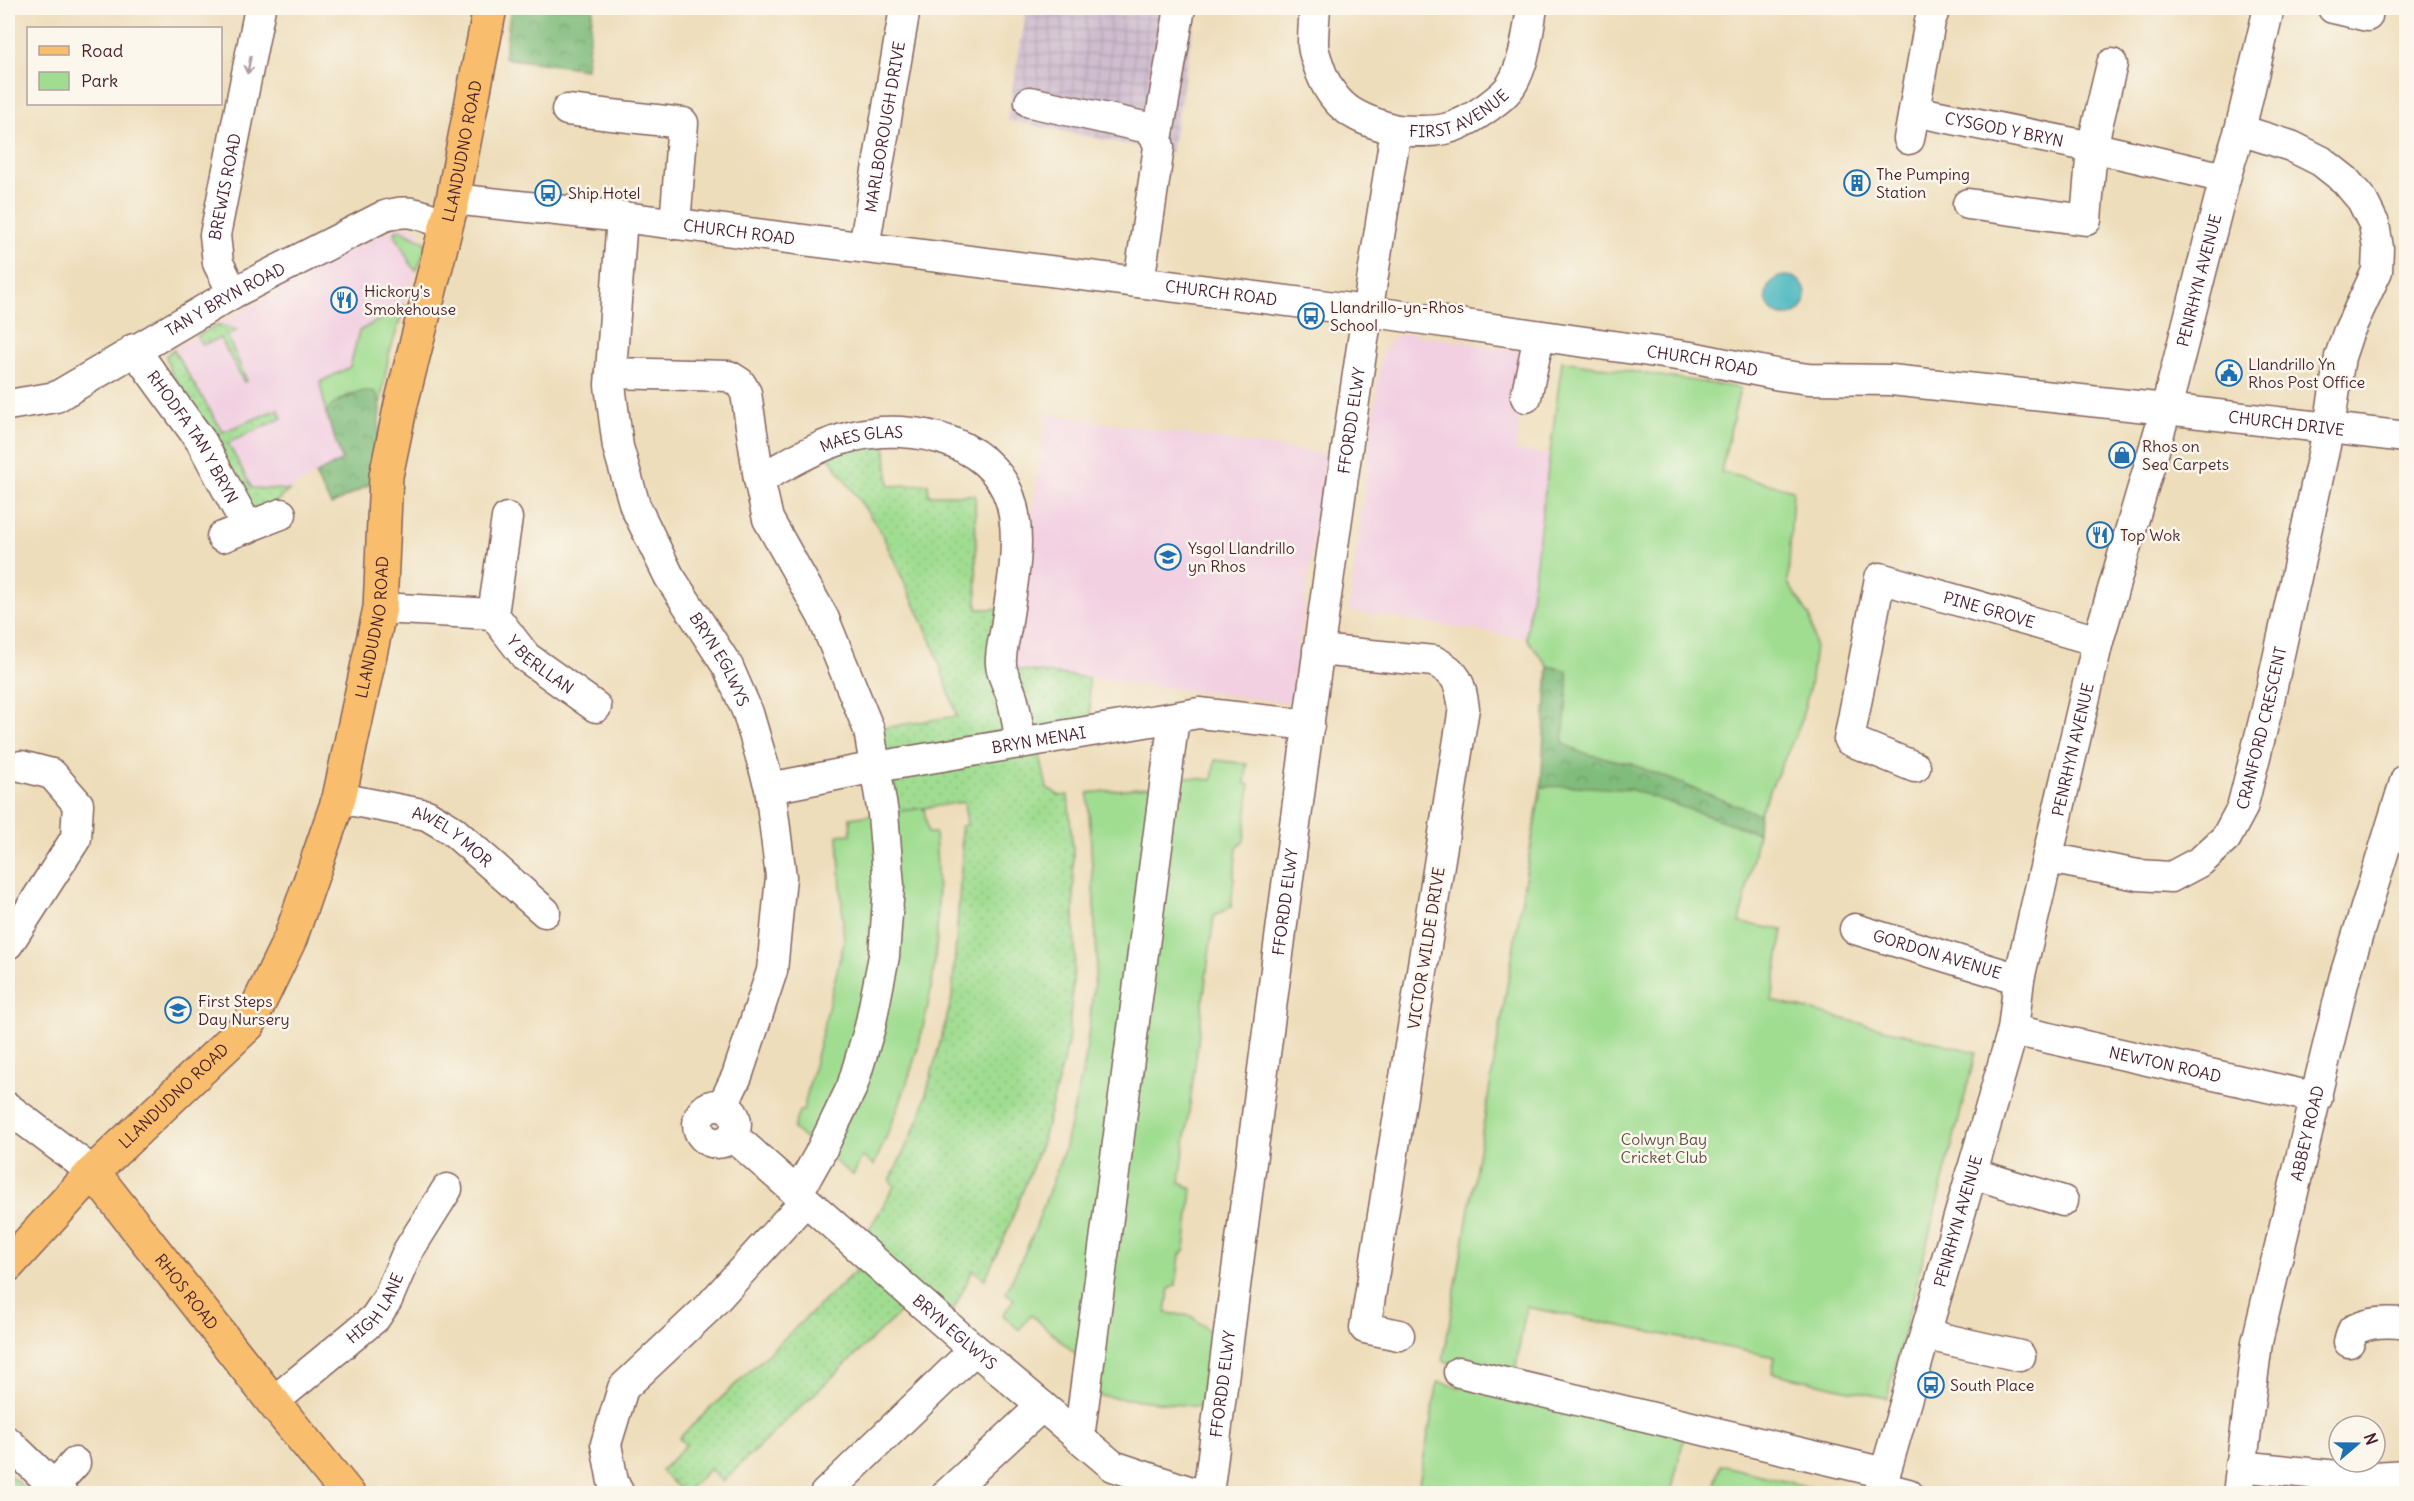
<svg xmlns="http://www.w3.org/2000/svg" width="2414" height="1501" font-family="Delius,sans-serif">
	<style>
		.built { fill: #f2cfe1 }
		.industrial { fill: url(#industrial-grid) }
		.grass { fill: url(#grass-dots); stroke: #757e5e; stroke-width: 1.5 }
		.forest { fill: url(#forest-crowns); stroke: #656e53; stroke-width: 1.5 }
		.green { fill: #a0dd91; stroke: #757e5e; stroke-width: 1.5 }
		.water { fill: #47b7be; stroke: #486b74; stroke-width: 1.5 }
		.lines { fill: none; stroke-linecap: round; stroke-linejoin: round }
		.minor-casing { stroke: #83625d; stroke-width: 33 }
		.major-casing { stroke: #83625d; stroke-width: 36 }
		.minor { stroke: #fff; stroke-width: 30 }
		.major { stroke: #f9be6d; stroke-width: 33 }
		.oneway { stroke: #ae9aa0 }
		.labels { text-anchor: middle; stroke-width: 5; stroke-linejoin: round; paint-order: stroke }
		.street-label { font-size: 16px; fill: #4a1f2b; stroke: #fbf7ec }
		.poi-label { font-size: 16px; fill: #4a1f2b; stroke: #fbf7ec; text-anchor: start }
		.park-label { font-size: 16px; fill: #604e44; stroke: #fbf7ec }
	</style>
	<defs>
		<pattern id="industrial-grid" width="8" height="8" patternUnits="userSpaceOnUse" patternTransform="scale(1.5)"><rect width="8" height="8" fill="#cfbdcf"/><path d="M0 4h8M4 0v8" fill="none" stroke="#b3a2b2"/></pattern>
		<pattern id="grass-dots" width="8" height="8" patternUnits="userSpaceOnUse" patternTransform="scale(1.5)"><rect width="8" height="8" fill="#a0dd91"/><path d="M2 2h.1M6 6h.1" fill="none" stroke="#8bbd7d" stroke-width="1.8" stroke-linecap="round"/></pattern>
		<pattern id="forest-crowns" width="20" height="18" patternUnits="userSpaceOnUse" patternTransform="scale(1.5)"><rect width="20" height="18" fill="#80bc7b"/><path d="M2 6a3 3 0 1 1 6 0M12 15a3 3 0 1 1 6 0" fill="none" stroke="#6b9865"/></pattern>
	</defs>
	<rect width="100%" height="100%" fill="#fbf7ec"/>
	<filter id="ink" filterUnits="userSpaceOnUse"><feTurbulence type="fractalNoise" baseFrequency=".0167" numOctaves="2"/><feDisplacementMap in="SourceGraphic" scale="12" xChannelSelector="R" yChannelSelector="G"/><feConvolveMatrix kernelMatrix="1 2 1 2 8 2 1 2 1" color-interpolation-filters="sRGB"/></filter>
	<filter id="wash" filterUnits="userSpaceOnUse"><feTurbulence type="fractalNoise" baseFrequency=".008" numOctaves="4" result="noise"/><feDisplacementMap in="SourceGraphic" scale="24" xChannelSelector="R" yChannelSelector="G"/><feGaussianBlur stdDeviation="1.35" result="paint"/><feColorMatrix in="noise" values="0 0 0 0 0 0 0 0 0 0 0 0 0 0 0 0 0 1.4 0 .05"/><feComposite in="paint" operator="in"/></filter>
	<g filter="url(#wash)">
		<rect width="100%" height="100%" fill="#edddba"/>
		<path class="built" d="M403,225l16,5 6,14 -36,110 -9,51 -4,76 -34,-21 -53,30 -45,-2 -76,-136 201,-113z
			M1408,333l121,20 -14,98 35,4 -24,183 -177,-27 32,-255 10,-17z
			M1047,414l279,41 -36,248 -276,-34 -5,-11z"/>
		<path class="industrial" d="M1027,8h170l-26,145 -164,-33z"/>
		<path class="grass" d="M218,325l19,5 -10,5 20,46 -3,1 -24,-44 -18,7 -5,-9z
			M173,349l50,83 55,-23 4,9 -54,25 24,45 37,2 -15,14 -24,8 -48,-93 -31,-46 -5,-17z
			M884,432l5,54 39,-2 1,11h46l2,114h22l15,60 74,9 4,53 -55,10 10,47 13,8 8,-1 5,55 2,106 -7,87 -25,96 -37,95 -21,45 -12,-9 -27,55 -31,-27 -193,184 -12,-13 -26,24 -23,-22 25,-26 -7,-7 190,-180 -8,-14 33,-58 -4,-5 30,-64 32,-119 10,-140 -1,-31 6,-3 -3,-22 -81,12 -14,-84 88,-14 -25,-74 -52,-112 -58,-83z"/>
		<path class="forest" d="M511,8h82l-7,61 -82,-11z
			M365,390l11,2 4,13 -4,76 -45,24 -16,-30 27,-15 -16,-47 5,-9z
			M1548,666l19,4 1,18 -5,55 17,9 52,12 127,50 -1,19 -126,-43 -108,96 17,-99z"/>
		<path class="green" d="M401,230l24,12 1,5 -8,21 -2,2 -4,-3 -17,-33 1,-3z
			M405,305l-16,49 -9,51 -4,-13c-17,-4 -41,6 -50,21l-6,-31 30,-15 9,-36z
			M1562,361l178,27 -19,84 72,18 -5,93 22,34 5,29 -5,40 -10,39 -41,89 -127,-50 -52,-12 -17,-9 5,-55 -1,-18 -19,-4 -22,-28z
			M1215,760l32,4 -2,20 5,1 -6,56 -7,6 -6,60 -17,9 -34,266 12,7 -7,60 -5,6 -4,30 -7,4 -3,24 25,3 36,30 -8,63 -134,-15 -9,-40 -45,-39 -12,15 -16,-15 11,-16 -8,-6 28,-61 30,-82 21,-88 12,-104 -9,-165 77,-8 19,-8 28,3z
			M1574,786l58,4 126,43 -18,90 43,7 -11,71 204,51 -89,346 -115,-25 3,-16 -249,-50 -12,71 -71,-17 98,-574z
			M924,808l4,25h7c3,47 5,96 -2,143 -9,64 -32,130 -59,189l-12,-8 -9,18 -60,-46 6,-18h4l41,-169 -6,-107 13,-1 -1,-16z
			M1438,1382l246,55 -13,56 -254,1z
			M1720,1465l112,28h-119z
			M8,1473l3,3 19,17h-22z"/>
		<path class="water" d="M1766 296a20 20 0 1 1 40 0a20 20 0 1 1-40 0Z"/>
	</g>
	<g filter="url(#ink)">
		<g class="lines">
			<g class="minor-casing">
				<g id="minor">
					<path d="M1315,8c-1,12 -2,24 -2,36 0,8 4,16 6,23 14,42 38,52 77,63"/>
					<path d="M2333,8l34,8"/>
					<path d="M1030,102l114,25c9,5 13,11 15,20l-20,135"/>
					<path d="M567,110l116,13 -8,101"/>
					<path id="s1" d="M1914,111l178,36 133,31"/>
					<path d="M1909,139l21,-118 5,-13"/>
					<path d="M1157,140l23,-132"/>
					<path id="s2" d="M453,199l169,18 745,94 324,46 89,18 29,4 82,1 275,29 240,28"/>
					<path d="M1968,204l118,16 6,-73 20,-83"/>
					<path id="s3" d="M622,217l-12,168 8,62 17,59 34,70 59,91 20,46 22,75 11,89 -9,94 -35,105 -14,29"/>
					<path id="s4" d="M864,247l41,-239"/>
					<path id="s5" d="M233,293l-15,-30 -3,-28 45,-227"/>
					<path id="s6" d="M134,349l67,92 47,87"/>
					<path d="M611,373l118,3 11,7 6,10 13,86"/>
					<path d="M1526,397l13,-61"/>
					<path id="s7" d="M8,405l48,-8 177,-104 149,-76c27,-10 38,-2 64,7"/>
					<path d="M222,537l59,-23"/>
					<path id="s8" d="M380,608l113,6 33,43 70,50"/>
					<path d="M493,614l14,-96"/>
					<path d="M1318,650l116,11c24,12 26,22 30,47l-99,620 34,7"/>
					<path id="s9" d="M1915,767l-66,-27 31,-162 218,63"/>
					<path id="s10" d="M770,788l106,-21 323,-54 110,12"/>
					<path id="s11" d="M339,798l88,17 25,15 93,82"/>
					<path id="s12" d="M2048,858l90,17 33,2 30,-16 25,-23 16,-30 25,-99 62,-282 11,-70 8,-24 29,-62 1,-23 -4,-24 -12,-24 -17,-20 -24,-19 -30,-15 -51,-16"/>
					<path id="s13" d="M1855,929l164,50"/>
					<path d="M8,944l68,-106 2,-34 -26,-30 -31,-8"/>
					<path id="s14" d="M2013,1030l304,68"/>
					<circle cx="717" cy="1124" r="19"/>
					<path d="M8,1108l85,64"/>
					<path id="s15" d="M733,1136l226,200 154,130 84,28"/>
					<path d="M1971,1173l92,28"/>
					<path id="s16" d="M797,1194l22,-39 33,-68 18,-60 14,-71 5,-70 -6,-72 -14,-84 -46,-113 -55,-98 -9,-40c29,-15 59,-34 91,-42 63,-16 153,4 164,78 6,36 -3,76 -8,113 -2,11 -6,25 -5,36 0,9 7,21 10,30 5,15 7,33 10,49"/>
					<path d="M1927,1335l93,21"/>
					<path d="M2349,1342l4,-12c19,-9 33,-8 53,-7"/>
					<path d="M1459,1372l426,101"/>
					<path id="s17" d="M273,1402l102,-84 12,-18 21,-49 39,-62"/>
					<path d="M1079,1438l95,-720"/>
					<path d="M8,1442l54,52"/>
					<path d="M2240,1466l118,12 48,-3"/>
					<path d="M54,1486l21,-23"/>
					<path d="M1881,1487l27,7"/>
					<path d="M619,1494l-6,-12 -7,-38 17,-56 86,-81 96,-106"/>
					<path d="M825,1494l149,-144"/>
					<path d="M947,1494l95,-88"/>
					<path id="s18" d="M1208,1494c60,-455 114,-911 188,-1364 42,3 58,2 92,-23 8,-6 19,-14 24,-23 13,-22 16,-52 20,-76"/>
					<path id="s19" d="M1879,1494l134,-464 6,-51 79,-338 68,-232 59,-231 15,-48 29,-122"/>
					<path id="s20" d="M2238,1494l19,-152 87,-363 62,-200"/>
				</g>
			</g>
			<g class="major-casing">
				<g id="major">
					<path id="s21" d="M93,1172l180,230 75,92"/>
					<path id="s22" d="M8,1265l85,-93 156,-148 41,-85 49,-141 41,-190 6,-132 15,-72 52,-205 37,-191"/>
				</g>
			</g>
			<use href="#minor" class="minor"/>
			<use href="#major" class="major"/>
		</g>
		<defs><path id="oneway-shaft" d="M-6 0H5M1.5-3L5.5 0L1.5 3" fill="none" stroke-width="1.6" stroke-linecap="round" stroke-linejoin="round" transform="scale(1.5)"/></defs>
		<use class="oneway" href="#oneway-shaft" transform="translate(249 65) rotate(101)"/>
	</g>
	<defs>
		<g id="building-ring" transform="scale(1.35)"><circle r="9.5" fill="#fbf7ec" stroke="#1f6fb2" stroke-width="1.5"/><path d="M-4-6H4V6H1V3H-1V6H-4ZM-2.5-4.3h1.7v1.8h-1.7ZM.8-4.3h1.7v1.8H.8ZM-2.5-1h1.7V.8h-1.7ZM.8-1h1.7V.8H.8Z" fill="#1f6fb2"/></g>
		<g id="bus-ring" transform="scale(1.35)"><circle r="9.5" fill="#fbf7ec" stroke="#1f6fb2" stroke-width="1.5"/><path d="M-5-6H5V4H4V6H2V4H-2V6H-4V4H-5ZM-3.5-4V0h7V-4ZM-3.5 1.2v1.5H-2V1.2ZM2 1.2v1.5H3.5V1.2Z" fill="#1f6fb2"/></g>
		<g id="restaurant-ring" transform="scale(1.35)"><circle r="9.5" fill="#fbf7ec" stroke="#1f6fb2" stroke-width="1.5"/><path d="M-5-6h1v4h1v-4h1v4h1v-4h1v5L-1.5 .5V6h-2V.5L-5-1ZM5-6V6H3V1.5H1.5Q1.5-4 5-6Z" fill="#1f6fb2"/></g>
		<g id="civic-ring" transform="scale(1.35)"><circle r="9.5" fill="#fbf7ec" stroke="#1f6fb2" stroke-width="1.5"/><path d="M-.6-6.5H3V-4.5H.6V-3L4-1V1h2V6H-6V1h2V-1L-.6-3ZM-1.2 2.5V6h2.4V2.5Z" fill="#1f6fb2"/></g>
		<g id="shop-ring" transform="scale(1.35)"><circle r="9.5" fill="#fbf7ec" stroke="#1f6fb2" stroke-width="1.5"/><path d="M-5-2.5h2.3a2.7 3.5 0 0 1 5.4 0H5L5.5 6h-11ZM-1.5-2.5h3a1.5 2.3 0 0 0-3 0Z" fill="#1f6fb2"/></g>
		<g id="school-ring" transform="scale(1.35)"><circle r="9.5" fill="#fbf7ec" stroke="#1f6fb2" stroke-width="1.5"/><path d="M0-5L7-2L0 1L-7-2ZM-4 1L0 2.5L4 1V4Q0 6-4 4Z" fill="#1f6fb2"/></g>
	</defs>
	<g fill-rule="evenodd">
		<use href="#building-ring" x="1857" y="183"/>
		<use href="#bus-ring" x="548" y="193"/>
		<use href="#restaurant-ring" x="344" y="300"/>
		<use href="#bus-ring" x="1311" y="316"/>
		<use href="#civic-ring" x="2229" y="373"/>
		<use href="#shop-ring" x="2122" y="455"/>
		<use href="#restaurant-ring" x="2100" y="535"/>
		<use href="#school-ring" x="1168" y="557"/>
		<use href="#school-ring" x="178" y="1010"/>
		<use href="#bus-ring" x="1931" y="1385"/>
	</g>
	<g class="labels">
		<g class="street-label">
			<text dy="6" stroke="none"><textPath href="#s18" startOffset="1444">FIRST AVENUE</textPath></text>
			<text dy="6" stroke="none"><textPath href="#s4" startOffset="122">MARLBOROUGH DRIVE</textPath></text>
			<text dy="6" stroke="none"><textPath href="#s1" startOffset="92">CYSGOD Y BRYN</textPath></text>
			<text dy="6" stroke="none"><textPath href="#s22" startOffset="1245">LLANDUDNO ROAD</textPath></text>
			<text dy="6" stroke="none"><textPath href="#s5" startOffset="111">BREWIS ROAD</textPath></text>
			<text dy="6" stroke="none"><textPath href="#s2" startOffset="288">CHURCH ROAD</textPath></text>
			<text dy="6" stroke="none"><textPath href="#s19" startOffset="1256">PENRHYN AVENUE</textPath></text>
			<text dy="6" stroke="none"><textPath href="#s2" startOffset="774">CHURCH ROAD</textPath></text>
			<text dy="6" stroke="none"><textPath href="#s7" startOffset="244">TAN Y BRYN ROAD</textPath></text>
			<text dy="6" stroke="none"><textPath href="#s2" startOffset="1260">CHURCH ROAD</textPath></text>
			<text dy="6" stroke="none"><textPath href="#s18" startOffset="1083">FFORDD ELWY</textPath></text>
			<text dy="6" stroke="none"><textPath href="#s2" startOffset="1848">CHURCH DRIVE</textPath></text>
			<text dy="6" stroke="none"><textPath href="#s6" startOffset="106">RHODFA TAN Y BRYN</textPath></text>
			<text dy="6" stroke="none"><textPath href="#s16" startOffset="870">MAES GLAS</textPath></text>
			<text dy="6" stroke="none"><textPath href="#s9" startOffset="350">PINE GROVE</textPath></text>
			<text dy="6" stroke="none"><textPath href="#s22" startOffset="759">LLANDUDNO ROAD</textPath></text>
			<text dy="6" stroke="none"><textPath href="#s3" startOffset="468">BRYN EGLWYS</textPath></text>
			<text dy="6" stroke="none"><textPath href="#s8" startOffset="183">Y BERLLAN</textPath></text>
			<text dy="6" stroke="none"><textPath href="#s12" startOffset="309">CRANFORD CRESCENT</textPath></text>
			<text dy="6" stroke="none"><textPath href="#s10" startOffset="273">BRYN MENAI</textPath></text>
			<text dy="6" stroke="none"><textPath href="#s19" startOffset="770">PENRHYN AVENUE</textPath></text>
			<text dy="6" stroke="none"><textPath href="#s11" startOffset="122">AWEL Y MOR</textPath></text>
			<text dy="6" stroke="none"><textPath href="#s18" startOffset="597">FFORDD ELWY</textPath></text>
			<text transform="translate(1426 948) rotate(-81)" y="6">VICTOR WILDE DRIVE</text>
			<text dy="6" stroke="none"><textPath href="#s13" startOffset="86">GORDON AVENUE</textPath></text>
			<text dy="6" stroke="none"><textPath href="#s14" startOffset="156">NEWTON ROAD</textPath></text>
			<text dy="6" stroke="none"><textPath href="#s22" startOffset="237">LLANDUDNO ROAD</textPath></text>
			<text dy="6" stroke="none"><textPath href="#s20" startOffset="368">ABBEY ROAD</textPath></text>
			<text dy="6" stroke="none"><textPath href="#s19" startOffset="284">PENRHYN AVENUE</textPath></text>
			<text dy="6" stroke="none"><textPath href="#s21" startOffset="152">RHOS ROAD</textPath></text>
			<text dy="6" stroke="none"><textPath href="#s17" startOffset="140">HIGH LANE</textPath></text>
			<text dy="6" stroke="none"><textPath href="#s15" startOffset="296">BRYN EGLWYS</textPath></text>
			<text dy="6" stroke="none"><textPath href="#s18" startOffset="111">FFORDD ELWY</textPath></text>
		</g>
		<g class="poi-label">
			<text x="1876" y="180">The Pumping<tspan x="1876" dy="18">Station</tspan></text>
			<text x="568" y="199">Ship Hotel</text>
			<text x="364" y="297">Hickory's<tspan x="364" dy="18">Smokehouse</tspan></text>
			<text x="1330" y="313">Llandrillo-yn-Rhos<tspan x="1330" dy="18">School</tspan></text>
			<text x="2248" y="370">Llandrillo Yn<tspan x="2248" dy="18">Rhos Post Office</tspan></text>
			<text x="2142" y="452">Rhos on<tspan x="2142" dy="18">Sea Carpets</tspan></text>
			<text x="2120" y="541">Top Wok</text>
			<text x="1188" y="554">Ysgol Llandrillo<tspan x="1188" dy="18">yn Rhos</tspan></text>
			<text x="198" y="1007">First Steps<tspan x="198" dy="18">Day Nursery</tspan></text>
			<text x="1950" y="1391">South Place</text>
		</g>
		<g class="park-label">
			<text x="1664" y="1145">Colwyn Bay<tspan x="1664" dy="18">Cricket Club</tspan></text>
		</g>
	</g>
	<rect width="2414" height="1501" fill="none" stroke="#fbf7ec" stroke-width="30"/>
	<rect x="27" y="27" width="195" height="78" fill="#fbf7ec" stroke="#b4a19f" stroke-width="1.5"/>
	<rect x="39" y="46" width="30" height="9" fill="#f9be6d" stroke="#b4a19f" stroke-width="1.5"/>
	<text x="81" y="57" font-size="18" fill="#4a1f2b">Road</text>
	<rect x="39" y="72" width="30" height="18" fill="#a0dd91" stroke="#b4a19f" stroke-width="1.5"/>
	<text x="81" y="87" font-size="18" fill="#4a1f2b">Park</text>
	<g transform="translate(2357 1444) rotate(70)"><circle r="28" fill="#fbf7ec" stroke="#b4a19f" stroke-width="1.5"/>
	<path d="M0-4.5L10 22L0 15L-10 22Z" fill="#1f6fb2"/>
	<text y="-9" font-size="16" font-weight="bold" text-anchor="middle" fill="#4a1f2b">N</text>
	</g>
</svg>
